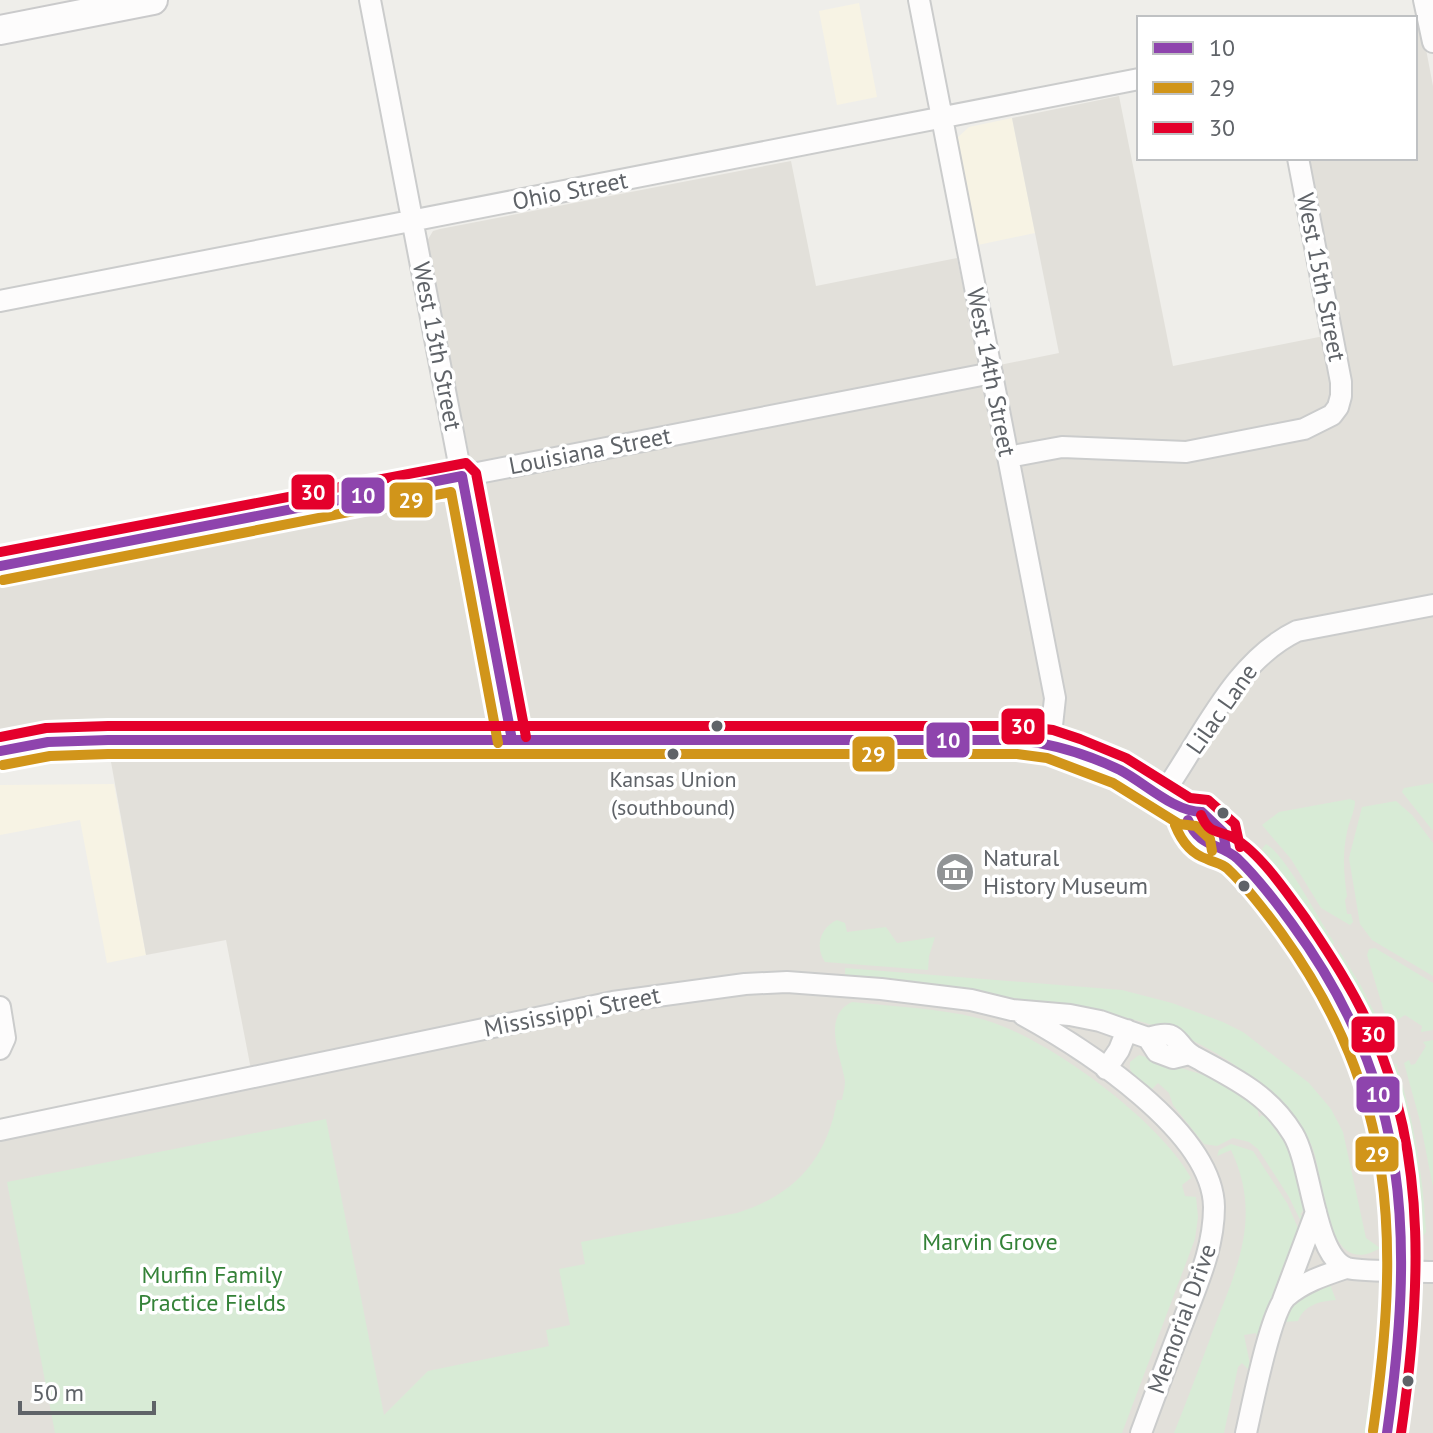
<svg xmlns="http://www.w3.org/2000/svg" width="1433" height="1433" font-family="'PT Sans',sans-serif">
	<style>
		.commercial { fill: #f7f3e4 }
		.education { fill: #e2e0da }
		.green { fill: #d8ebd6 }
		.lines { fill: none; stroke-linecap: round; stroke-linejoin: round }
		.minor-casing { stroke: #cbcccc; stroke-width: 24 }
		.secondary-casing { stroke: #cacacb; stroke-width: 32 }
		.minor { stroke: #fdfcfc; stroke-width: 20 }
		.secondary { stroke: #fdfcfc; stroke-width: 28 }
		.bus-1-casing { stroke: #fff; stroke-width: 16 }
		.bus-2-casing { stroke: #fff; stroke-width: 16 }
		.bus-3-casing { stroke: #fff; stroke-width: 16 }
		.bus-1 { stroke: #8e44ad; stroke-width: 10 }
		.bus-2 { stroke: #d1951a; stroke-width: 10 }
		.bus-3 { stroke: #e4002b; stroke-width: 10 }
		.bus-dot { fill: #5f6368; stroke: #fff; stroke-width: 3 }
		.labels { text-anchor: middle; stroke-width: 7; stroke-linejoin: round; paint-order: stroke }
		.bus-label { font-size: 22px; fill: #5f6368; stroke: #fff }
		.street-label { font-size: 24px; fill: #5f6368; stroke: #fff }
		.poi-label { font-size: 24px; fill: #5f6368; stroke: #fff; text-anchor: start }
		.park-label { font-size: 24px; fill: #348238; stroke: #fff }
		.line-badge { stroke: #fff; stroke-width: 3 }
		.badge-label { font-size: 22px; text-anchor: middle; font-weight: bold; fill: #fff }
	</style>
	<rect width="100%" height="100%" fill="#efeeea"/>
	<path class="commercial" d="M859,3l18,94 -40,8 -18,-94z
		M1012,118l23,115 -57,12 -21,-107 12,-11z
		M114,784l32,171 -39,8 -27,-143 -80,15v-50z"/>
	<path class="education" d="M1421,23l12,63v1347h-1433v-297l254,-51 -28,-145 -80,15 -41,-226 -21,1 -22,-4 -62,8v-161l228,-39 247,-50 -48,-243 6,-10 7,-2 351,-68 25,125 141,-28 23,111 79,-16 -47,-235 107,-22 54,270 166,-33 -33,-175h109v-133z"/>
	<path class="green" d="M1433,783v48l-31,-39 2,-4z
		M1350,799l5,2c0,10 -6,21 -8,31 -5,23 -3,43 0,64l-2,4 2,14h4l2,8 -3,3 -29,-17 -30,-49 -29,-34 17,-13z
		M1396,801l16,14 21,28v133l-61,-36 -12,-16 -11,-66 13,-51z
		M1266,844c20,11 52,75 68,98l-1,4 -4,3 -58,-89 -9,-11z
		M837,920l8,3 2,9 39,-5 11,16 38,-6 -6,19 -1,14 -103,-8c-11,-16 -4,-35 12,-42z
		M1375,948l58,35v47l-12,2 1,-6 -17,-11 -11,7 -8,-4 -19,-63 2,-6z
		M1340,952l20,32 20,40 -4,5 -2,1 -40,-74z
		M845,968l277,22 50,13 51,19 20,10 66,51 22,26 12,23 23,106 14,10c-56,35 -56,-74 -68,-101 -10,-24 -30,-44 -50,-61 -74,-63 -143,-72 -236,-86 -60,-9 -120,-17 -181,-24z
		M852,1002c44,5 91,6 133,18 63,18 175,101 206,158l-9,7 3,11 11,1 2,20 -3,22 -73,194h-1067l-48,-251 319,-63 58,296 44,-44 121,-25 -3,-16 24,-5 -11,-56 26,-5 -4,-22 156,-29c57,-18 90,-53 100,-113h5c1,-7 3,-12 3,-19 -4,-26 -24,-64 7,-79z
		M1433,1040v147l-13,-66 -16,-58 5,-3 2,5 4,-1 11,-18 -3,-4z
		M1139,1055l84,26 34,26 2,10 3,-2 4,2 25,34 14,56 -5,8 4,1 -1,10 -14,-29 -31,-48 -9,-7 -16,-4 -16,8 -13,-2 -31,-39 -4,-12 -11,-10 -7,7c-10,-8 -23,-14 -21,-28z
		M1396,1064c18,55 27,111 30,168l-2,3h-5l-12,-96 -19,-72z
		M1231,1144l22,7 34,52 14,32 -43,107 -2,-9 -12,2 7,34 -2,1 -7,-7 -4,4 -14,66h-50c14,-35 27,-70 40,-105 24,-62 48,-113 17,-178l-14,6 2,-6z
		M1329,1282l7,18c-16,1 -32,5 -38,21l-15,1c10,-23 24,-30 46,-40z
		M1383,1309h4l-12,109 -3,15h-8z"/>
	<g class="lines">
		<g class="minor-casing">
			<path id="minor" d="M370,0l142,740
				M919,0l136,698 -5,46
				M1424,0l9,42
				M0,301l1139,-222
				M1008,457l54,-10 124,5 118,-23 28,-14 6,-8 3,-11v-14l-43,-224
				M0,566l992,-193
				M0,751l48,-9 60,-2h910l32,4 25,8 44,18 43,25 24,17h16l21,20 3,17
				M1162,795c40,-56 71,-133 135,-164l136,-26
				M1186,812c3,13 10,27 23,34 12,6 15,1 27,12 21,21 41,46 59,70 117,154 123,321 92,505
				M0,1007l5,31 -5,11
				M1023,1015c60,33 190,116 191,192 0,40 -16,75 -30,112 -15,38 -29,76 -43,114
				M1148,1038c33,-11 26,7 45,18 39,21 76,38 100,78 19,31 21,122 54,134 14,4 69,3 86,4
				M1106,1069l13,-19 8,-20
				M0,1130l613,-128 132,-18 42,-2 94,7 90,11 41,10 58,5 30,6 48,17 9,14 16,6 16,-4
				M1283,1300l33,-88
				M1246,1433c6,-26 24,-120 40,-136 17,-15 39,-22 60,-29"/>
		</g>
		<g class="secondary-casing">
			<path id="secondary" d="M0,30l153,-30"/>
		</g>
		<use href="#minor" class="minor"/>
		<use href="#secondary" class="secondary"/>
		<g class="bus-1-casing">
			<path id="bus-1" d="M0,566l462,-90 50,264
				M0,751l48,-9 60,-2h910c36,4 69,14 102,30 25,13 54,42 82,42l21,20 3,17
				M1188,820c12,29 31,22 50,39 20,19 38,43 54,65 120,163 122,317 95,509"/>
		</g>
		<g class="bus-2-casing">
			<path id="bus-2" d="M3,580l448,-88 47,251
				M3,765l47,-9 58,-2h909l30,4 66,25 66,41 17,2 14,13 2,12
				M1175,825c6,15 16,29 32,34 8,4 14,4 21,10 20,19 38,43 54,65 116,161 118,308 91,497"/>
		</g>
		<g class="bus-3-casing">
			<path id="bus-3" d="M0,552l466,-89 10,10 50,264
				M0,737l46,-9 62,-2h912l33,4 27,9 46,19 64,40 18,2 27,24 5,23
				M1201,815c9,21 17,14 33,23 26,15 54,56 72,81 25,37 49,74 67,115 56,125 47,267 28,399"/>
		</g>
		<use href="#bus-1" class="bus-1"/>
		<use href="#bus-2" class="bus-2"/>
		<use href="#bus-3" class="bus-3"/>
	</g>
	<defs>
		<g id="museum-disc" transform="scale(2)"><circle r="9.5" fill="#919496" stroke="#fff"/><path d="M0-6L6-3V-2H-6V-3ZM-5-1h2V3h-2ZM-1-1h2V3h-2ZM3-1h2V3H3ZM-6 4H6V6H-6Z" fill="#fff"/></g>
	</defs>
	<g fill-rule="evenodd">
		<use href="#museum-disc" x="955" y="872"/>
	</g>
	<g class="bus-dot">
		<circle cx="717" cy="726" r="7"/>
		<circle cx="673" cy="754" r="7"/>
		<circle cx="1223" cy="813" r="7"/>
		<circle cx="1244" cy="886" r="7"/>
		<circle cx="1408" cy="1381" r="7"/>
	</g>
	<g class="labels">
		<g class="bus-label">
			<text x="673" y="787">Kansas Union<tspan x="673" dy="28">(southbound)</tspan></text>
		</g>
		<g class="street-label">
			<text transform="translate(570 191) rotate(-11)" y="8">Ohio Street</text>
			<text transform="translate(1321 277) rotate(79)" y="8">West 15th Street</text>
			<text transform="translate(437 346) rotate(79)" y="8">West 13th Street</text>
			<text transform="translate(991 372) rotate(79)" y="8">West 14th Street</text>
			<text transform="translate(590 451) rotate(-11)" y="8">Louisiana Street</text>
			<text transform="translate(1222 709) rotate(-55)" y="8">Lilac Lane</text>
			<text transform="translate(572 1012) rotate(-11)" y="8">Mississippi Street</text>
			<text transform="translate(1182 1319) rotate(-70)" y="8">Memorial Drive</text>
		</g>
		<g class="poi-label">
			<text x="983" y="866">Natural<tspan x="983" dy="28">History Museum</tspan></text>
		</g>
		<g class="park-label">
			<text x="990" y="1250">Marvin Grove</text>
			<text x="212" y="1283">Murfin Family<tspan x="212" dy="28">Practice Fields</tspan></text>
		</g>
	</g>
	<g class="line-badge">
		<rect x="290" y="473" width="46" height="38" rx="8" fill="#e4002b"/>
		<rect x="340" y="476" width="46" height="39" rx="8" fill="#8e44ad"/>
		<rect x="388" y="481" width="46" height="38" rx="8" fill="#d1951a"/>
		<rect x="1000" y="707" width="46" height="39" rx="8" fill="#e4002b"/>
		<rect x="925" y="721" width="46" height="38" rx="8" fill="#8e44ad"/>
		<rect x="851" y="735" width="45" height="38" rx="8" fill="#d1951a"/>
		<rect x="1350" y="1015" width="46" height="39" rx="8" fill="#e4002b"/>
		<rect x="1355" y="1075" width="46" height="39" rx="8" fill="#8e44ad"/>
		<rect x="1354" y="1135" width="46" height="38" rx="8" fill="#d1951a"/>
	</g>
	<g class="badge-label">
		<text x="313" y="500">30</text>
		<text x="363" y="503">10</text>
		<text x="411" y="508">29</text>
		<text x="1023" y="734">30</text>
		<text x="948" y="748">10</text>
		<text x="873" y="762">29</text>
		<text x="1373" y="1042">30</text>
		<text x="1378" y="1102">10</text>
		<text x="1377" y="1162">29</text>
	</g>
	<rect x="1137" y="16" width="280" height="144" fill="#ffffff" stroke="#bfc1c3" stroke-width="2"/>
	<rect x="1153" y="42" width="40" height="12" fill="#8e44ad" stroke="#bfc1c3" stroke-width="2"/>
	<text x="1209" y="56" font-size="24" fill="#5f6368">10</text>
	<rect x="1153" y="82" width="40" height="12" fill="#d1951a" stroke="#bfc1c3" stroke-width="2"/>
	<text x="1209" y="96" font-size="24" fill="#5f6368">29</text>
	<rect x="1153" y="122" width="40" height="12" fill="#e4002b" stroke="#bfc1c3" stroke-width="2"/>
	<text x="1209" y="136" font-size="24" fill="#5f6368">30</text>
	<path d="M20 1401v12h134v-12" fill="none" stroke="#5f6368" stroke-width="4"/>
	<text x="32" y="1401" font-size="24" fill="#5f6368" stroke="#ffffff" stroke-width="6" paint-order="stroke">50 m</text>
</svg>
